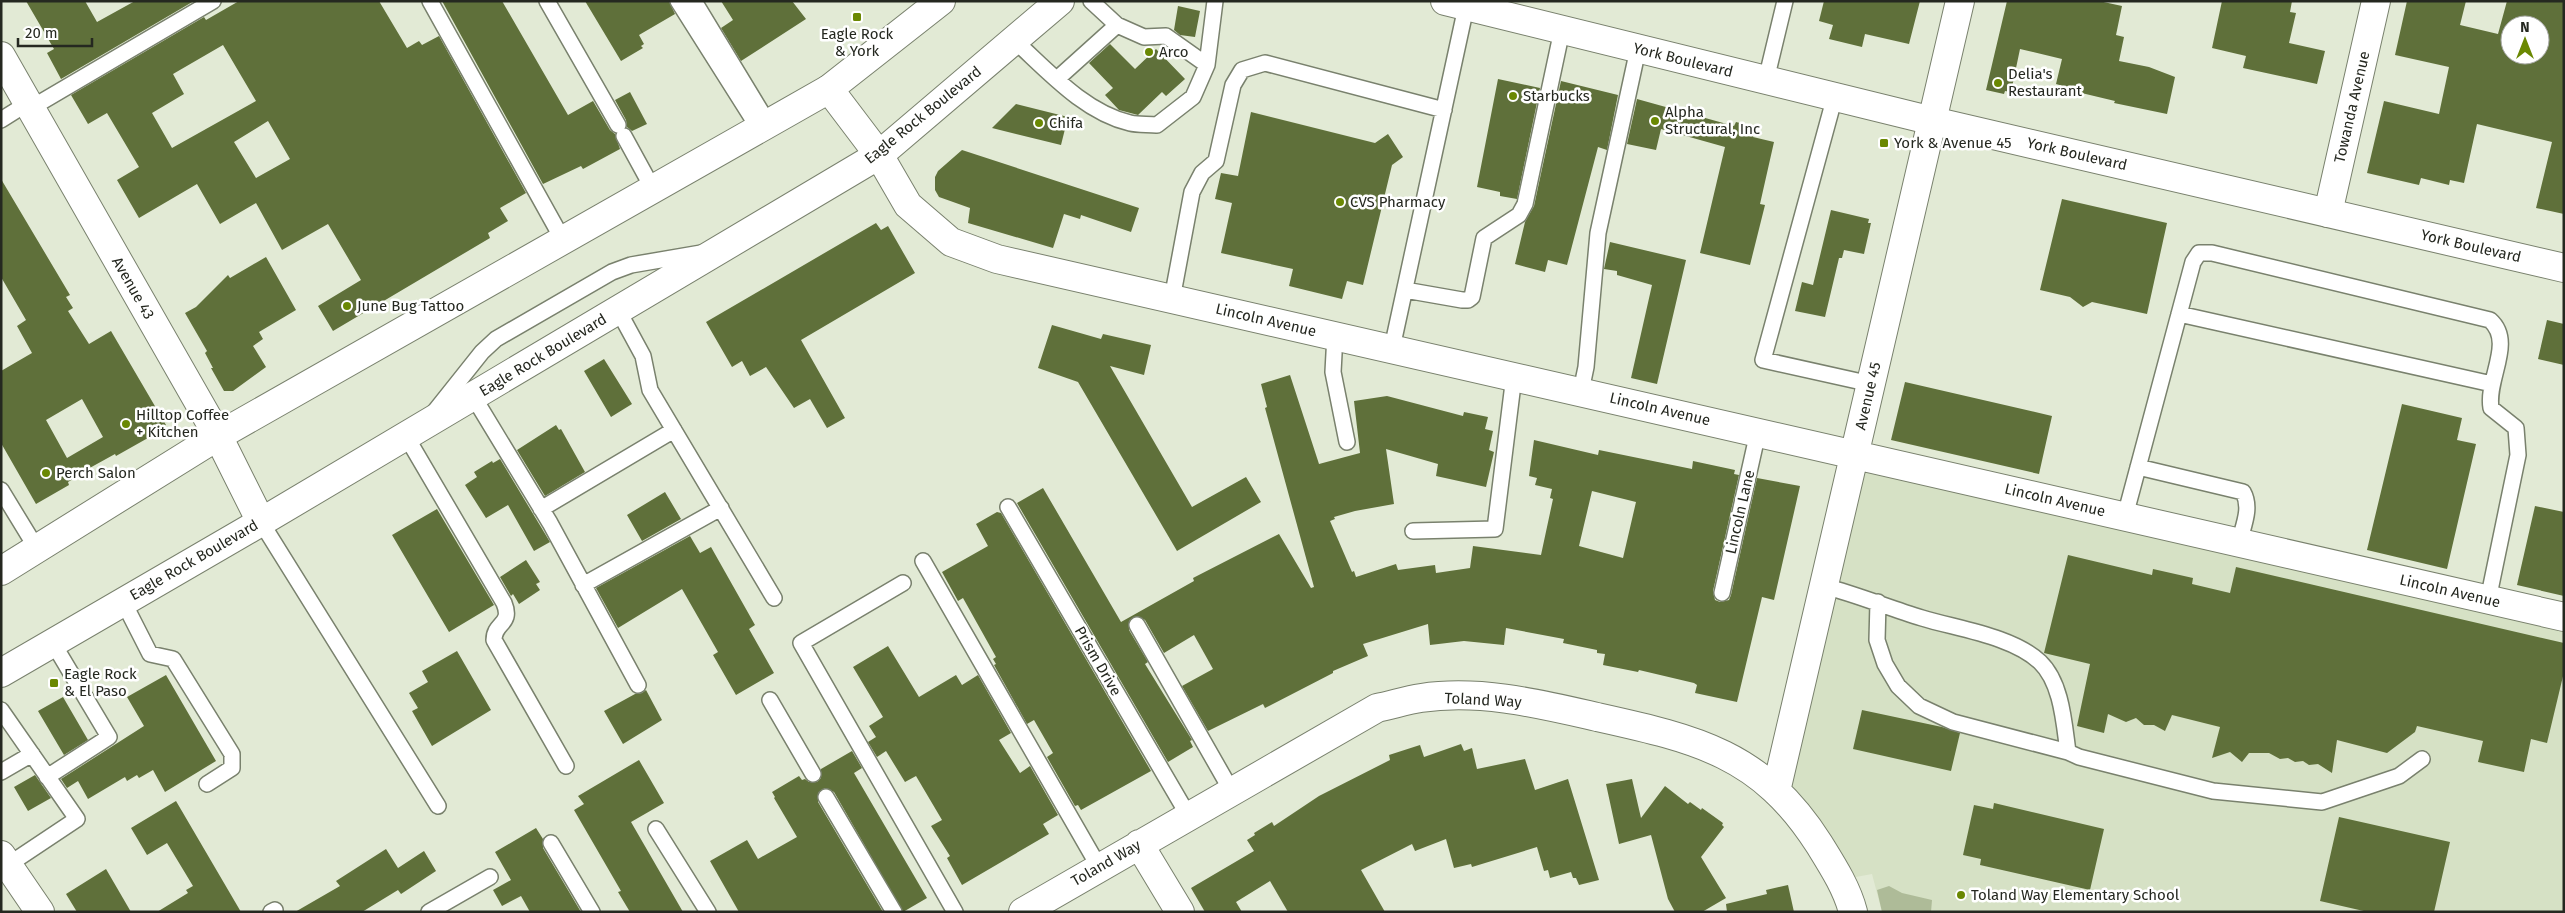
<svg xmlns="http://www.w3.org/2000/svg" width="2565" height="913" font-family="'Fira Sans',sans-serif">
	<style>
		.built { fill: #d6e1c5 }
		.green { fill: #aebb98 }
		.building { fill: #5f703a; fill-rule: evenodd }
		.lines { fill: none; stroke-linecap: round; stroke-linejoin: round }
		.lane-casing { stroke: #79816d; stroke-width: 18 }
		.street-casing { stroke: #79816d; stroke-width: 30 }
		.secondary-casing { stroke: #79816d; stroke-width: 30 }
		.lane { stroke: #fff; stroke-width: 15 }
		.street { stroke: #fff; stroke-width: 28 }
		.secondary { stroke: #fff; stroke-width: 28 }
		.poi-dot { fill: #6a8802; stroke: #fff; stroke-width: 2 }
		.labels { text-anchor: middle; stroke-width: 5; stroke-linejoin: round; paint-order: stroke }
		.poi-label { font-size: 15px; fill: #252820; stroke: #fff; text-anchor: start }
		.street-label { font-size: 15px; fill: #252820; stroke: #fff }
	</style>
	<rect width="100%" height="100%" fill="#e2ead5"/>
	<path class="built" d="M1860,459l704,165v288h-682l-10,-38 -27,5 -59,-91z"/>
	<path class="green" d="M1889,886l13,7 30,7 -1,12h-49l-5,-22z"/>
	<path class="building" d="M26,1h59l12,21 38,-21h59l-133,78 -14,-26 7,-4z
		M239,1h140l28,47 12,-7 3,4 17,-9 87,157 -26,15 8,13 -20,12 2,5 -157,93 -15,-25 43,-26 -33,-56 -46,26 -26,-47 -36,21 -23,-40 -58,34 -22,-38 22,-13 -32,-54 -19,11 -17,-29 133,-78 2,3zM223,45l33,56 -84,47 -20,-35 32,-19 -11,-20zM268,121l22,38 -34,19 -22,-36z
		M442,1h60l66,114 25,-14 17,29 5,4 5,15 -37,20 -2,-3 -38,18z
		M585,1h84l6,13 -36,21 5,9 -3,2 2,2 -22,13z
		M721,1h71l14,18 -65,42 -20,-33 12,-8z
		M1824,1h96l-11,43 -44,-10 -3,13 -33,-8 4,-14 -14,-4z
		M2007,1h92l23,5 -6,29 8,2 -5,24 30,6 26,10 -8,37 -53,-11 1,-2 -46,-11 1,-2 -14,-4 6,-25 -42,-10 -9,43 -6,-1 -1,3 -18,-4z
		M2222,1h70l-2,11 6,1 -7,30 36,8 -8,33 -74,-16 3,-12 -34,-8z
		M2407,1h59l-6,24 38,9 9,-33h57v213l-28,-6 16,-66 -75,-18 -13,59 -14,-3 -1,5 -28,-7 -2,7 -52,-12 17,-72 55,13 10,-47 -54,-12zM2510,25h30v30h-30z
		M1178,6l22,5 -5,26 -15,-2 -6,-5z
		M1110,44l25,25 21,-20 29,30 -19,17 -4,-4 -24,23 -19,-5 -14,-15 8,-7 -24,-25z
		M1498,79l42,9 -23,111 -17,-3v-4l-23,-5z
		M1561,81l57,14 -11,55 -9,-3 -31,118 -19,-5 -3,12 -30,-8 10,-42 9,-16z
		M630,92l17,32 -15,7 -5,-4 -1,-7 -11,-20z
		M1637,99l97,27 2,-4 19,5 -2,10 21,5 -14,62 5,1 -15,60 -50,-12 25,-106 -64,-18 -5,21 -29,-6z
		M1016,104l52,13 -7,28 -69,-17z
		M1251,112l124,31 13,-9 15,23 -11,8 -29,120 -16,-4 -5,18 -53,-13 4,-17 -72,-16 11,-50 -17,-4 6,-26 17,3z
		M962,150l177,58 -8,24 -50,-17 -1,4 -16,-5 -11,34 -85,-25 2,-15 -31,-11 -4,-7v-13l3,-6z
		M1,179l69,116 -4,2 7,11 -5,3 21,33 22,-13 55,94 -12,7 1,2 -39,22 -1,-2 -38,21 1,1 -10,6 1,3 -33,19 -35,-61v-72l31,-18 -15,-27 9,-6 -25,-43zM82,399l21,38 -36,21 -21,-38z
		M2062,199l105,24 -20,91 -55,-12 -9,5 -13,-10 -30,-7z
		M1831,210l38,9 -1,4h3l-7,31 -20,-4 -2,8h-3l-14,59 -30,-6 7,-29 11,3z
		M876,223l5,7 7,-4 27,47 -114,67 44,78 -18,10 -17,-29 -16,9 -28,-41 -16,9 -8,-15 -10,6 -26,-45z
		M1610,242l76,18 -29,124 -26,-6 21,-93 -35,-10v-4l-13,-2z
		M266,257l30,53 -37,22 4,7 -10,7 13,21 -33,24h-9l-13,-23h2l-8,-15 2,-2 -22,-38 11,-6 32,-32 2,3z
		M2547,320l17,4v41l-26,-6z
		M1052,325l49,14 2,-5 48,11 -7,30 -34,-9 82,141 54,-30 15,25 -84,49 -99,-169 -40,-14z
		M604,359l28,45 -21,13 -27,-46z
		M1290,375l29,89 41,-11 -6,-52 33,-5 76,20 1,-4 24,5 -3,12 8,2 -4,19 5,2 -8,35 -50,-11 2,-12 -52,-15 8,55 -39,7 -21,6 1,2 -5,2 22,51 2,-1 2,6 40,-13 2,6 37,-5 1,8 34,-5 3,-22 68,9 12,-56 -3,-1 2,-9 -17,-4 2,-7 -8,-2 5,-36 64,15 1,-5 93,19 1,-8 42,9 -1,4 5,1 -26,116 2,9 5,2 9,-2 2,-5 26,-117 43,8 -26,114 -12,-3 -25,105 -42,-9 2,-8 -3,-2 -55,-13 -1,2 -35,-7 2,-11 -8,-1v-3l-34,-7 1,-4 -58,-11 -2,17 -40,-4 -34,4 -2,-21 -65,20 5,12 -35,15v2l-68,35 -2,-4 -55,27 -26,-45 31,-17 -19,-34 -30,18 -19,-33 -8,-4 -8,5v9l19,32 -3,2 47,76 -2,1 3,6 -25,15 -151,-259 26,-15 78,134 73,-41 -1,-3 86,-44 32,54 3,-1 -49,-179 2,-1 -6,-23zM1592,491l44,11 -13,56 -44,-12z
		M1905,382l147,34 -13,58 -148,-34z
		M2402,404l60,14 -5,22 19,4 -29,125 -80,-19z
		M556,425l3,5 2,-1 24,43 -40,24 -28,-46z
		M500,459l50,83 -16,9 -26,-46 -22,13 -21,-33 12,-8 -3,-5 18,-11 1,2z
		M665,492l16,27 -39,22 -15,-26z
		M2535,506l29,6v84l-47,-11z
		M437,509l57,96 -45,27 -57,-97z
		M997,512l4,1 150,258 -70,39 -3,-5 -3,1 -28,-49 6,-4 -19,-33 -7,4 -33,-59 2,-1 -3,-5 3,-2 -33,-59 -5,3 -16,-29 46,-26 -12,-22z
		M690,536l10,17 11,-6 44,78 -6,4 25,44 -38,22 -23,-40 5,-3 -36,-63 -64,39 -22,-40z
		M2068,555l84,20 1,-6 40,9 -1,6 38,9 6,-26 328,76v29l-17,71 -16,-4 -7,33 -46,-10 5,-21 -66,-15 -2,6 -28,21 -50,-13 -5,33 -14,-9 -9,1 -6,-4 -8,1 -7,-4 -8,1 -11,-6h-20l-7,9 -12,-10 -18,6 8,-31 -48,-12 -7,16 -11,-6h-10l-8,-7 -10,4 -18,-8 -4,19 -27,-7 13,-62 -46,-11z
		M526,560l14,22 -4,2 4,6 -21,14 -6,-10 -2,2 -11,-19z
		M888,646l31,51 37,-22 6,10 16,-10 33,58 -12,7 21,33 10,-7 28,49 -15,9 6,10 -87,51 -15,-27 3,-2 -19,-30 11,-6 -26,-44 -11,6 -19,-31 -9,6 -9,-15 8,-5 -7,-11 14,-9 -30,-50z
		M457,651l34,59 -59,36 -20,-35 6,-3 -9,-15 19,-11 -6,-11z
		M166,675l50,86 -51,31 -12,-22 -14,8 -2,-3 -10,6 -2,-4 -37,22 -10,-18 -11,7 -6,-9 83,-53 -17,-29z
		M646,690l16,30 -39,24 -19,-33 31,-17 7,-1z
		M63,697l25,43 -24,15 -26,-44z
		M1862,710l80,17 18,6 -9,38 -98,-22z
		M1461,744l3,7 8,-3 5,21 48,-10 10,31 33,-11 31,101 -20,5 -3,-7h-3l-2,-6 -21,6 -2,-8 -4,1 -7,-24 -65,20 -1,-3 -17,4 -8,-29 -31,12 -3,-7 -51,26 24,42h-97l-18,-31 -34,21 6,10h-37l-14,-24 63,-37 -7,-11 8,-5 -1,-2 18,-11 2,4 45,-30 71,-36 -1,-5 31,-10 4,12z
		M852,751l10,17 -8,5 73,125 -24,14 -69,-120 -9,-4 -7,5v9l65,110h-144l-29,-51 37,-21 11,19 39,-22 -23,-39 1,-1 -3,-5 27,-16 3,4 3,-1 4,3h8l4,-4v-9z
		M639,760l25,43 -33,19 52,90h-53l-12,-20 3,-1 -47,-81 10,-6 -6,-8z
		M35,775l16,23 -23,13 -14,-24z
		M1632,779l9,39 24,-32 23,18 2,-2 11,8 1,-2 21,15 -1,2 2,2 -23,30 25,41 -24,14h-27l-7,-13 -17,-64 -32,9 -13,-60z
		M176,801l65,111h-84l31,-19 -2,-3 7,-4 -26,-43 -20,12 -16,-27z
		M1994,803l110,26 -14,61 -110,-25 1,-6 -18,-4 11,-50 19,4z
		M2339,817l111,25 -16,70h-66l-48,-11z
		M536,828l7,11v9l38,64h-51l-9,-16 -19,10 -9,-16 18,-10 -16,-28z
		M386,849l12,19 26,-17 12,20 -35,23 -3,-4 -36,22h-67l45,-26 -4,-5z
		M106,869l25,43h-54l-11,-18z
		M1788,885l6,27h-67l-1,-8 41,-10 -1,-4z"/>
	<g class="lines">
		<g class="lane-casing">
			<path id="lane" d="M430,1l133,239
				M547,1l71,124
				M678,1l81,128
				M694,1l74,122
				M1091,1l26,24 27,12 22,-1 41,29
				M1014,40c34,31 70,72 116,83 8,2 18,1 27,2l36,-28 14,-32 8,-64
				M1057,79l60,-54
				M1766,80l19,-79
				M1835,96l-72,264 108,24
				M31,108l182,-107
				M1,120l27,-17
				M624,136l29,53
				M1405,290l57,10h6l4,-3 12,-59 35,-23 6,-11 37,-174
				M1172,299l20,-107 10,-19 14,-12 17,-76 9,-15 23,-7 179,47
				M618,310l25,46 7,34 124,208
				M2179,314l313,70
				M1335,335l-2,37 14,70
				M1392,348l74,-341
				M1581,391l5,-24 12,-134 40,-184
				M473,396l77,127 88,162
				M435,411l47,-59 14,-13 116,-67 19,-7 70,-12
				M406,436l98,167c9,22 -10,19 -10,37l72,126
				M2138,467l105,25c9,16 0,34 -4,51
				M1,490l36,59
				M1008,507l180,308
				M541,509l133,-79
				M2125,516l68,-254 6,-9h13l278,67c25,22 -4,59 1,88l25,20 2,27 -30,145
				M261,522l177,284
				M1413,531l82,-2 19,-153
				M923,561l176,306
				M903,583l-102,60 154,269
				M583,585l138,-77
				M1824,586c34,9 65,22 98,32 36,11 90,18 118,44 22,21 24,62 28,90l11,5 134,34 109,11 77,-26 23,-17
				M1722,593l36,-161
				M123,601l27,53 23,5 59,95v14l-25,16
				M1878,602l-1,38 8,24 13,22 21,20 34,16 115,30
				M1137,625l94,165
				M770,700l43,74
				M1,710l76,109 -69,46
				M1,772l31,-18
				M47,777l62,-40 -56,-94
				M826,797l68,115
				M656,829l52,83
				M551,843l41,69
				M271,912l4,-2
				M429,912l61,-35"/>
		</g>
		<g class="street-casing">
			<path id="street" d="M1,56l217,380 43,86
				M829,89l50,66 29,50 43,37 46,17 1567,358
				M2328,213l48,-212
				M1776,791l184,-790
				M1139,844l41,68
				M1023,912l354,-204c15,-3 30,-8 44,-10 59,-9 119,6 176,19 99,22 164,36 222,127 13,21 28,44 34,68"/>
		</g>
		<g class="secondary-casing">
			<path id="secondary" d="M1445,1l488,120 631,147
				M1,571l217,-135 611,-347 112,-88
				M1,673l260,-151 618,-367 181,-154
				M1,855l39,57"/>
		</g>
		<use href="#lane" class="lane"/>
		<use href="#street" class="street"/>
		<use href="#secondary" class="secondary"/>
	</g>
	<g class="poi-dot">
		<rect x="852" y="12" width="10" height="10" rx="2.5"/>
		<circle cx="1149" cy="52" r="5"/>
		<circle cx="1998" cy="83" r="5"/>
		<circle cx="1513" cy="96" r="5"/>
		<circle cx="1655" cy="121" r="5"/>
		<circle cx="1039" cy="123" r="5"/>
		<rect x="1879" y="138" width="10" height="10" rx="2.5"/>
		<circle cx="1340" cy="202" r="5"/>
		<circle cx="347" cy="306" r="5"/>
		<circle cx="126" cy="424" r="5"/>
		<circle cx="46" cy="473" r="5"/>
		<rect x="49" y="678" width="10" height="10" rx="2.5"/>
		<circle cx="1961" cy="895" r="5"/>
	</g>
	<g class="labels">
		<g class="poi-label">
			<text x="857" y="39" text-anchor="middle">Eagle Rock<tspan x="857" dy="17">&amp; York</tspan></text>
			<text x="1159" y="57">Arco</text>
			<text x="2008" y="79">Delia's<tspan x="2008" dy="17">Restaurant</tspan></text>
			<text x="1523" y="101">Starbucks</text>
			<text x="1665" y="117">Alpha<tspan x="1665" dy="17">Structural, Inc</tspan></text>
			<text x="1049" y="128">Chifa</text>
			<text x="1894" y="148">York &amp; Avenue 45</text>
			<text x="1350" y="207">CVS Pharmacy</text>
			<text x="357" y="311">June Bug Tattoo</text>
			<text x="136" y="420">Hilltop Coffee<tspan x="136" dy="17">+ Kitchen</tspan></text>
			<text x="56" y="478">Perch Salon</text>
			<text x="64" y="679">Eagle Rock<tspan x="64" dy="17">&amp; El Paso</tspan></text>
			<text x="1971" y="900">Toland Way Elementary School</text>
		</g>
		<g class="street-label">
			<text transform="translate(1683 60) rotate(14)" y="5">York Boulevard</text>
			<text transform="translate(2352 107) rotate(-77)" y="5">Towanda Avenue</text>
			<text transform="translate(923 115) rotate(-39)" y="5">Eagle Rock Boulevard</text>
			<text transform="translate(2077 154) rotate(13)" y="5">York Boulevard</text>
			<text transform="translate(2471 246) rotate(13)" y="5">York Boulevard</text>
			<text transform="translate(133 288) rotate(60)" y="5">Avenue 43</text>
			<text transform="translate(1266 320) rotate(13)" y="5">Lincoln Avenue</text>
			<text transform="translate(543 355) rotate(-31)" y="5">Eagle Rock Boulevard</text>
			<text transform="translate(1868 396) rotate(-77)" y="5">Avenue 45</text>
			<text transform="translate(1660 409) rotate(13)" y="5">Lincoln Avenue</text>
			<text transform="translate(2055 500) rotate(13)" y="5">Lincoln Avenue</text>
			<text transform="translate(1740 512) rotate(-77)" y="5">Lincoln Lane</text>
			<text transform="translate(194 560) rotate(-30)" y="5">Eagle Rock Boulevard</text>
			<text transform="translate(2450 591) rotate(13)" y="5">Lincoln Avenue</text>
			<text transform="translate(1098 661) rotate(60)" y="5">Prism Drive</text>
			<text transform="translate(1483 700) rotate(3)" y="5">Toland Way</text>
			<text transform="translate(1106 863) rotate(-30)" y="5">Toland Way</text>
		</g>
	</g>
	<rect width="2565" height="913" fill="none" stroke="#252820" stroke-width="5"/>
	<g transform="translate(2525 40)"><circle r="24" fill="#ffffff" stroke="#a8a9a6"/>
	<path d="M0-4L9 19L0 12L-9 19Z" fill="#6a8802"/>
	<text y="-8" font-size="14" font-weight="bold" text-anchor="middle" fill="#252820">N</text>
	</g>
	<path d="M18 38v8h74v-8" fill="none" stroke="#252820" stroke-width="2.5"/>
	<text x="25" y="38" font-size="15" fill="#252820" stroke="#ffffff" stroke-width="4" paint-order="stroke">20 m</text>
</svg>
